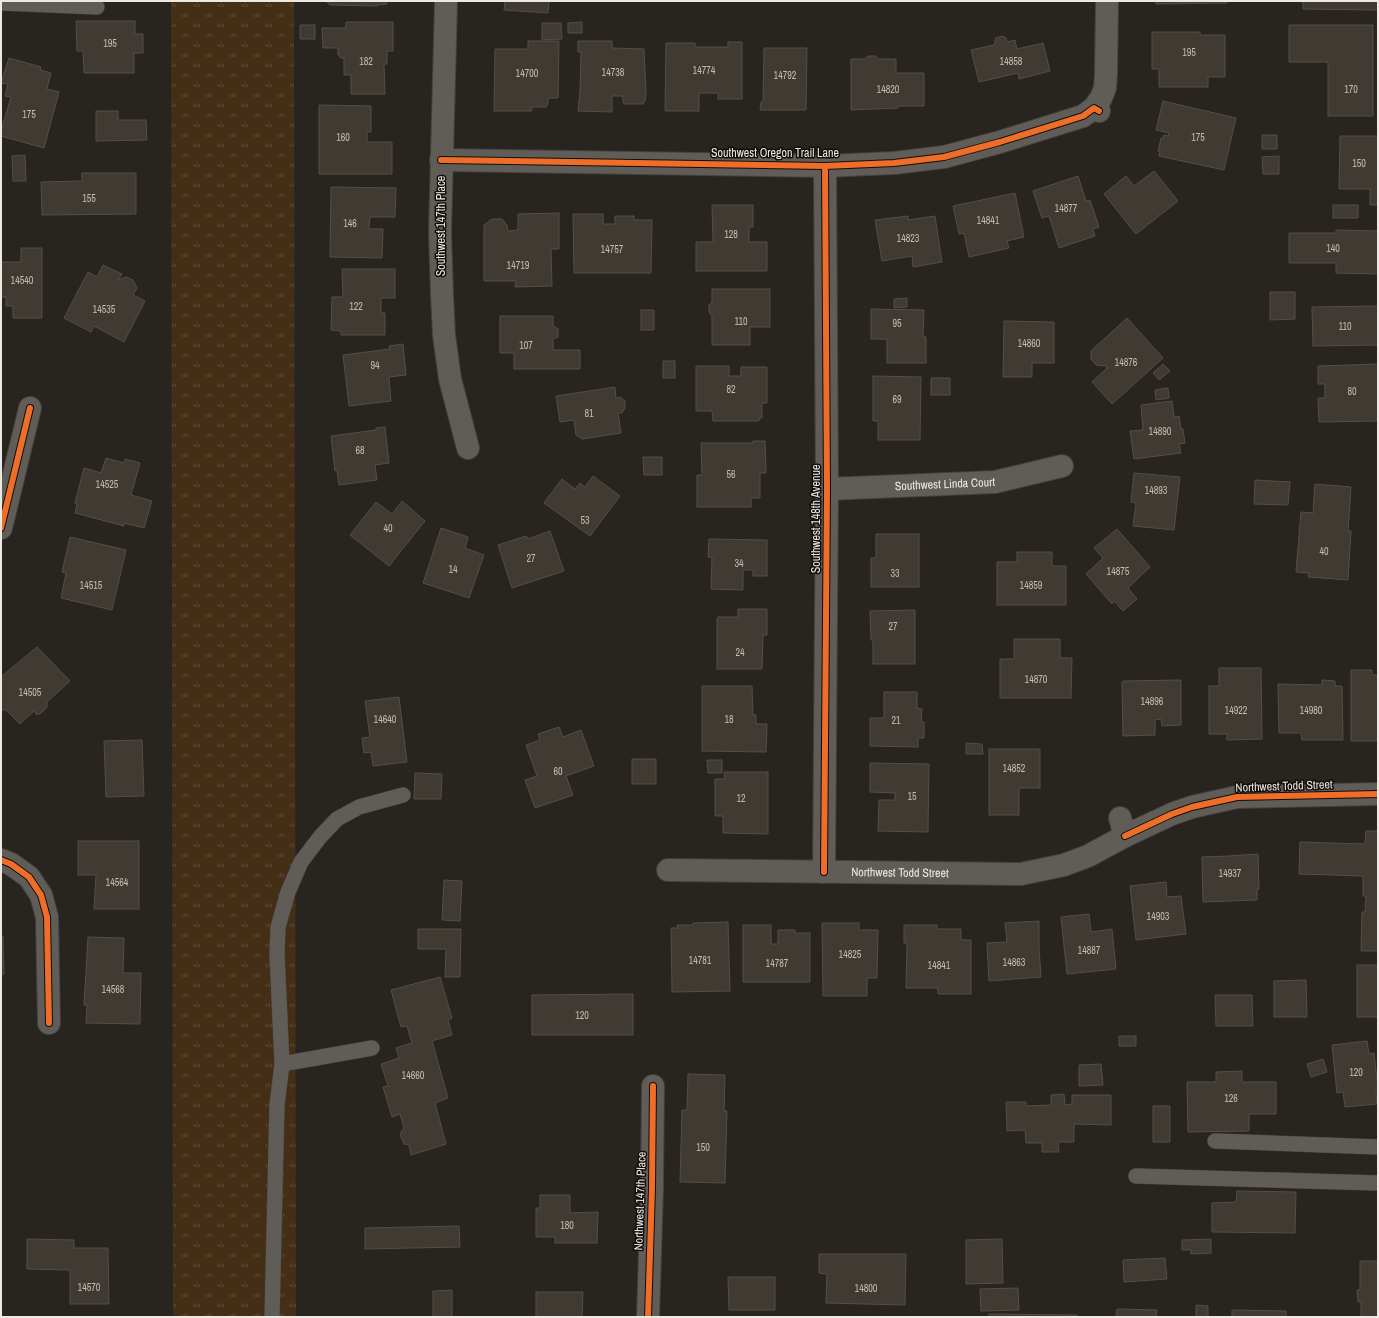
<svg xmlns="http://www.w3.org/2000/svg" width="1379" height="1318" font-family="'Archivo Narrow',sans-serif">
	<style>
		.grass { fill: url(#grass-tufts) }
		.building { fill: #413a32; stroke: #524e4a }
		.lines { fill: none; stroke-linecap: round; stroke-linejoin: round }
		.service-casing { stroke: #44413d; stroke-width: 16 }
		.minor-casing { stroke: #44413d; stroke-width: 24 }
		.service { stroke: #605d59; stroke-width: 15 }
		.minor { stroke: #605d59; stroke-width: 22 }
		.cycleway-casing { stroke: #110e0a; stroke-width: 8 }
		.cycleway { stroke: #ee6e29; stroke-width: 6 }
		.labels { text-anchor: middle; stroke-width: 3; stroke-linejoin: round; paint-order: stroke }
		.number-label { font-size: 10px; fill: #c3bcb6 }
		.street-label { font-size: 12px; fill: #eee8e2; stroke: #110e0a }
	</style>
	<defs>
		<pattern id="grass-tufts" width="24" height="20" patternUnits="userSpaceOnUse"><rect width="24" height="20" fill="#442e15"/><path d="M3 7l-1-3M5 7V3M7 7l1-3M15 17l-1-3M17 17v-4M19 17l1-3" fill="none" stroke="#5f4c37"/></pattern>
	</defs>
	<rect width="100%" height="100%" fill="#28241f"/>
	<path class="grass" d="M171,1h123l2,1316h-123z"/>
	<path class="building" d="M326,1h61v3l-10,1v1l-47,-1z
		M505,1h44l-1,12 -44,-3z
		M1156,1h71v2l-71,1z
		M1303,1h75v9l-75,-1z
		M76,21h59v13h8v19h-9v20h-50l-1,-22h-6z
		M346,22h47v29h-6v13h-3l1,30h-34v-19h-7v-17h-3l-3,-3v-7h-15l-1,-20h24z
		M582,22v11h-14v-10z
		M542,23h19l1,16 -20,1z
		M300,25h15v14h-15z
		M1289,25h84v91h-45v-54h-39z
		M1152,32h48v3h25v42h-17v10h-49v-18h-7z
		M1002,36l4,2 1,4 8,-2 2,9 26,-6 7,28 -31,8 -1,-6 -39,9 -8,-32 23,-5 2,-7z
		M528,41h31l-1,57h-10v6l-2,3h-15l1,4h-38l1,-62h33z
		M578,41h34v7l32,1 2,43 -1,9 -2,3h-19l-2,-8h-10v16l-34,-1 2,-20 1,-39h-3z
		M728,42h14v57h-24v-6h-19v18h-34l1,-68h29v4h33z
		M764,48h43l-1,62h-46l1,-8h2z
		M868,56h8l2,3h18v14h28v33h-26v2l-47,2v-51h14z
		M9,58l32,9 -1,3 11,3 -4,16 12,3 -15,56 -43,-12v-5l10,-34 -6,-1 3,-12 -7,-1z
		M1163,101l73,17 -12,52 -65,-14 1,-4 -2,-1 3,-13 2,1 1,-4 4,1 1,-3 -13,-3z
		M319,105l52,1v26h-4v10h25v32h-73z
		M96,111h22v9h28l1,20 -51,1z
		M1262,135h15v14h-15z
		M1340,136h38v69h-8v-16h-31z
		M25,155l1,26h-13l-1,-25z
		M1279,156v18h-16l-1,-17z
		M1154,171l24,30 -42,33 -32,-40 22,-18 8,10z
		M82,173h54v41l-94,1 -1,-33 41,-1z
		M1078,176l8,25 4,-1 9,27 -6,2 2,7 -36,12 -10,-32 -7,2 -9,-27z
		M331,187l65,1 -1,29h-25l-1,12h14l-1,29 -52,-1z
		M1015,193l9,44 -17,4 2,7 -40,9 -5,-24 -5,1 -6,-28z
		M712,205h41v22h-4v15h18v29h-71v-29h17z
		M1333,205h25v13h-25z
		M559,213v36h-8l1,37 -37,1 1,-6h-32v-56l8,-6h10l5,6 1,6 10,-1v-16z
		M573,214h30v10h12v-8h19v4h18l-1,53h-77z
		M908,216v4l27,-4 7,46 -29,5 -1,-11 -30,5 -7,-41z
		M1336,230l42,1v43l-42,-1v-10h-47v-30h47z
		M21,248h21v70h-29v-12h-7v-9h-5v4v-39h20z
		M103,265l19,9 -4,6 8,-3 7,3 4,8 -4,7 12,6 -21,41 -30,-16 -3,6 -27,-14 24,-46 9,5z
		M342,269h53v29h-14v15h4v22h-44v-4l-10,-1 1,-33h11z
		M712,289h58v38h-20v18h-38v-29l-3,-4v-7l3,-3z
		M1270,292h25v27l-25,1z
		M907,298v9l-13,1v-9z
		M1378,306v39l-65,1 -1,-39z
		M871,309l53,1 -1,27h3v26h-39v-24h-16z
		M641,310h13v20h-13z
		M500,316h53v10l5,3v8l-5,2v11h27v19h-66v-16h-14z
		M1127,318l36,40 -51,46 -20,-22 15,-14 -1,-2 -10,-1 -5,-6v-8z
		M1004,321l50,1v41h-22v14h-29z
		M403,344l3,31 -17,2 2,24 -42,5 -6,-51 47,-6 -1,-3z
		M663,361h12v17h-12z
		M1163,364l7,7 -11,9 -6,-7z
		M1378,364v57l-59,1 -1,-24h7v-14h-7v-18z
		M696,366h33v10h12v-9h26v36h-5v15h-3v3h-46l-1,-10h-16z
		M873,376l48,1 -1,63h-42v-19h-5z
		M931,378h19v17h-19z
		M615,387l1,11 4,-1 5,4v7l-3,5h-4l3,20 -39,6 -6,-4 -2,-15 -14,2 -4,-26z
		M1168,388l1,10 -13,2 -1,-10z
		M1172,401l2,16 5,-1 2,13h2l2,14 -6,1 2,9 -47,6 -4,-28 13,-1 -2,-25z
		M385,427l4,36 -14,2 2,15 -38,5 -2,-15 -2,1 -4,-35 45,-6v-2z
		M753,441h12l1,32h-6v25h-9v9h-54v-32h5l-1,-32h52z
		M643,457h19v18h-18z
		M106,458l18,5 1,-4 15,4 -9,32 21,6 -8,27 -20,-5v3l-49,-13 2,-9 -2,-1 9,-35 17,5z
		M1134,473l46,4 -6,53 -41,-4 3,-23 -5,-1z
		M593,476l27,20 -30,40 -46,-33 18,-24 13,10 5,-6 5,4z
		M1255,480l35,2 -2,23 -34,-1z
		M1315,484l36,3 -3,44h3l-3,49 -40,-3 1,-4 -13,-1 5,-60 12,1z
		M402,501l23,20 -36,45 -39,-31 26,-33 16,12z
		M441,528l27,9 -3,11 19,7 -15,43 -46,-15z
		M1117,529l33,38 -22,21 9,11 -14,12 -9,-10 -2,3 -26,-30 17,-16 -9,-10z
		M550,531l14,40 -52,17 -14,-43 28,-9 2,3z
		M876,534h43v53h-48v-29h5z
		M70,537l56,13 -14,60 -51,-12 5,-25 -4,-1z
		M709,539l58,1v36h-14v-6h-10v20l-32,-1 1,-32h-4z
		M1017,552h35v14h14v39h-69v-43h20z
		M738,609h29v26h-4l-1,34h-45v-49l1,-3h20z
		M915,610v54h-42v-24h-2l-1,-29z
		M1014,639h46v19h12l-1,40h-71v-39h14z
		M37,647l33,34 -23,21v5l-7,7h-4l-2,-3 -14,13 -14,-14h-5v-33z
		M1219,668h42l1,71 -35,1v-6h-18v-48h10z
		M1351,670h21v5h6v66h-27z
		M1181,680v45l-19,1 -1,-7 -6,1v15l-32,1 -1,-53 1,-2z
		M1322,680l13,1v5h7l1,54h-41l-1,-7h-22l-1,-49 44,1z
		M702,686h50l1,29h3v9h11l-1,28 -64,-1z
		M884,692h33v16l5,1 -1,13h3v16h-6v9l-48,-1v-28h14z
		M399,697l8,65 -34,4 -2,-14 -7,1 -2,-15 8,-1 -5,-36z
		M559,727l4,10 18,-7 13,36 -28,10 7,19 -38,13 -10,-28 12,-4 -11,-31 14,-5 -2,-6z
		M142,740l2,56 -38,1 -2,-56z
		M966,743l16,1 1,10h-17z
		M989,749h51v39h-21v27h-30z
		M632,759h24v25h-24z
		M707,760h15v13h-14z
		M870,763l59,1 -1,68 -50,-1 1,-31h16v-7l-25,-1z
		M724,772h44v62l-45,-1v-17h-8v-37h10z
		M415,773l27,1 -1,25h-27z
		M1366,831h12v120h-17l1,-39h3l1,-16h-3v-20l-64,-2 1,-32 65,2z
		M78,841h61v68h-45l2,-34h-18z
		M1258,854l1,35h-2v11l-54,2 -1,-45 26,-1z
		M444,880l18,1 -2,40 -18,-1z
		M1166,882l1,15 14,-1 5,38 -50,6 -6,-54z
		M1089,914l2,18 21,-3 4,40 -49,5 -6,-57z
		M1039,921v27l2,29 -52,4 -2,-38 20,-1 -2,-19z
		M728,922l2,69 -58,1 -1,-64h7l-1,-3h16v-2z
		M822,923h37v7h19l-1,48h-10v18h-44z
		M743,925h28v19h7v-14h17v3h15v49h-67z
		M904,925h33v4h24v11h10v54h-33v-6h-32l1,-45h-3z
		M418,929h43l-1,48h-15l1,-28h-28z
		M1,936h2l1,38h-3z
		M88,937l36,1 -1,35h18l-1,51 -54,-1 1,-18h-3z
		M1357,965h21v52h-21z
		M440,977l12,41 -4,2 4,15 -20,6 16,57 -13,5 11,41 -35,11 -2,-10 -5,-1 -4,-10 4,-6 -4,-14 -8,3 -9,-30 5,-1 -7,-22 18,-6 -3,-10 16,-5 -5,-17 -6,1 -10,-37z
		M1306,980l1,37h-33v-36z
		M633,994v41h-101v-40z
		M1215,995h37l1,31h-37z
		M1119,1036h17v10h-17z
		M1367,1041l2,13 5,-1 4,36 -2,2 1,13 -32,3 -2,-15 -6,1 -5,-48z
		M1323,1059l4,13 -16,5 -4,-13z
		M1101,1064l2,21 -24,1v-21z
		M1242,1071v11h34v32h-27v17l-61,1 -1,-50h29v-10z
		M688,1074l37,1 -1,36h3l-2,72 -45,-1 2,-72h5z
		M1064,1094l1,11 7,-1v-9h39v30l-37,-1v18h-16l1,10h-17v-9h-16l-1,-13 -18,1 -1,-29h20v4l25,-1v-10z
		M1153,1106h17v36h-17z
		M1237,1191l59,1 -1,41 -83,-1v-29l24,-1z
		M540,1195h30v18l28,-1 -1,31h-42v-6h-19v-29h4z
		M459,1226l1,21 -95,2v-21z
		M27,1239l47,1v8h34l1,56h-39v-34l-43,-1z
		M1002,1239l1,44 -37,1v-44z
		M1211,1239v14l-20,1v-4h-9v-10z
		M819,1254h87l-1,51 -79,-2 1,-29 -8,-1z
		M1165,1258l2,21 -43,3 -1,-22z
		M1360,1261h18v56h-17v-15h-3l-1,-12h3z
		M728,1277h47v33h-46z
		M1018,1288l1,22 -38,1 -1,-22z
		M452,1290v27h-19v-26z
		M536,1292h47l-1,25h-46z
		M1196,1305l12,1v11h-12z
		M1117,1309l40,1 -1,7h-40z
		M1232,1310l54,1v6h-54z
		M989,1314l88,1v2h-88z"/>
	<g class="lines">
		<g class="service-casing">
			<path id="service" d="M1,3l96,4
				M282,1064l90,-16
				M1215,1141l163,6
				M1136,1176l242,7
				M272,1317l5,-212 5,-41 -5,-111 1,-26 10,-35 13,-30 19,-25 17,-18 22,-12 44,-12"/>
		</g>
		<g class="minor-casing">
			<g id="minor">
				<path d="M446,1l-6,231 2,62 2,41 6,44 18,69"/>
				<path d="M1094,108l7,-10 4,-10 1,-14 1,-73"/>
				<path d="M441,160l384,6 69,-3 50,-6 56,-15 83,-26 11,-8 5,3"/>
				<path id="s1" d="M827,489l168,-7 67,-16"/>
				<path d="M1,528l29,-120"/>
				<path d="M1125,836l47,-22 20,-7 45,-10 141,-3"/>
				<path d="M1,860l10,4 18,13 12,18 6,22 2,106"/>
				<path id="s2" d="M668,870l353,4 43,-9 24,-9 37,-20 -5,-18"/>
				<path d="M824,872l3,-383 -2,-323"/>
				<path d="M648,1317l4,-129 1,-102"/>
			</g>
		</g>
		<use href="#service" class="service"/>
		<use href="#minor" class="minor"/>
		<g class="cycleway-casing">
			<path id="cycleway" d="M441,160l384,6 69,-3 50,-6 56,-15 83,-26 11,-8 5,3
				M1,528l29,-120
				M1125,836l47,-22 20,-7 45,-10 141,-3
				M1,860l10,4 18,13 12,18 6,22 2,106
				M824,872l3,-383 -2,-323
				M648,1317l4,-129 1,-102"/>
		</g>
		<use href="#cycleway" class="cycleway"/>
	</g>
	<g class="labels">
		<g class="number-label">
			<text x="110" y="47">195</text>
			<text x="1189" y="56">195</text>
			<text x="366" y="65">182</text>
			<text x="1011" y="65">14858</text>
			<text x="704" y="74">14774</text>
			<text x="613" y="76">14738</text>
			<text x="527" y="77">14700</text>
			<text x="785" y="79">14792</text>
			<text x="888" y="93">14820</text>
			<text x="1351" y="93">170</text>
			<text x="29" y="118">175</text>
			<text x="343" y="141">160</text>
			<text x="1198" y="141">175</text>
			<text x="1359" y="167">150</text>
			<text x="89" y="202">155</text>
			<text x="1066" y="212">14877</text>
			<text x="988" y="224">14841</text>
			<text x="350" y="227">146</text>
			<text x="731" y="238">128</text>
			<text x="908" y="242">14823</text>
			<text x="1333" y="252">140</text>
			<text x="612" y="253">14757</text>
			<text x="518" y="269">14719</text>
			<text x="22" y="284">14540</text>
			<text x="356" y="310">122</text>
			<text x="104" y="313">14535</text>
			<text x="741" y="325">110</text>
			<text x="897" y="327">95</text>
			<text x="1345" y="330">110</text>
			<text x="1029" y="347">14860</text>
			<text x="526" y="349">107</text>
			<text x="1126" y="366">14876</text>
			<text x="375" y="369">94</text>
			<text x="731" y="393">82</text>
			<text x="1352" y="395">80</text>
			<text x="897" y="403">69</text>
			<text x="589" y="417">81</text>
			<text x="1160" y="435">14890</text>
			<text x="360" y="454">68</text>
			<text x="731" y="478">56</text>
			<text x="107" y="488">14525</text>
			<text x="1156" y="494">14893</text>
			<text x="585" y="524">53</text>
			<text x="388" y="532">40</text>
			<text x="1324" y="555">40</text>
			<text x="531" y="562">27</text>
			<text x="739" y="567">34</text>
			<text x="453" y="573">14</text>
			<text x="1118" y="575">14875</text>
			<text x="895" y="577">33</text>
			<text x="91" y="589">14515</text>
			<text x="1031" y="589">14859</text>
			<text x="893" y="630">27</text>
			<text x="740" y="656">24</text>
			<text x="1036" y="683">14870</text>
			<text x="30" y="696">14505</text>
			<text x="1152" y="705">14896</text>
			<text x="1236" y="714">14922</text>
			<text x="1311" y="714">14980</text>
			<text x="385" y="723">14640</text>
			<text x="729" y="723">18</text>
			<text x="896" y="724">21</text>
			<text x="1014" y="772">14852</text>
			<text x="558" y="775">60</text>
			<text x="912" y="800">15</text>
			<text x="741" y="802">12</text>
			<text x="1230" y="877">14937</text>
			<text x="117" y="886">14564</text>
			<text x="1158" y="920">14903</text>
			<text x="1089" y="954">14887</text>
			<text x="850" y="958">14825</text>
			<text x="700" y="964">14781</text>
			<text x="1014" y="966">14863</text>
			<text x="777" y="967">14787</text>
			<text x="939" y="969">14841</text>
			<text x="113" y="993">14568</text>
			<text x="582" y="1019">120</text>
			<text x="1356" y="1076">120</text>
			<text x="413" y="1079">14660</text>
			<text x="1231" y="1102">126</text>
			<text x="703" y="1151">150</text>
			<text x="567" y="1229">180</text>
			<text x="89" y="1291">14570</text>
			<text x="866" y="1292">14800</text>
		</g>
		<g class="street-label">
			<text x="775" y="157">Southwest Oregon Trail Lane</text>
			<text transform="translate(441 226) rotate(-90)" y="4">Southwest 147th Place</text>
			<text dy="4" stroke="none"><textPath href="#s1" startOffset="118">Southwest Linda Court</textPath></text>
			<text transform="translate(816 519) rotate(-90)" y="4">Southwest 148th Avenue</text>
			<text transform="translate(1284 786) rotate(-2)" y="4">Northwest Todd Street</text>
			<text dy="4" stroke="none"><textPath href="#s2" startOffset="232">Northwest Todd Street</textPath></text>
			<text transform="translate(640 1201) rotate(-88)" y="4">Northwest 147th Place</text>
		</g>
	</g>
	<rect width="1379" height="1318" fill="none" stroke="#eee8e2" stroke-width="4"/>
</svg>
